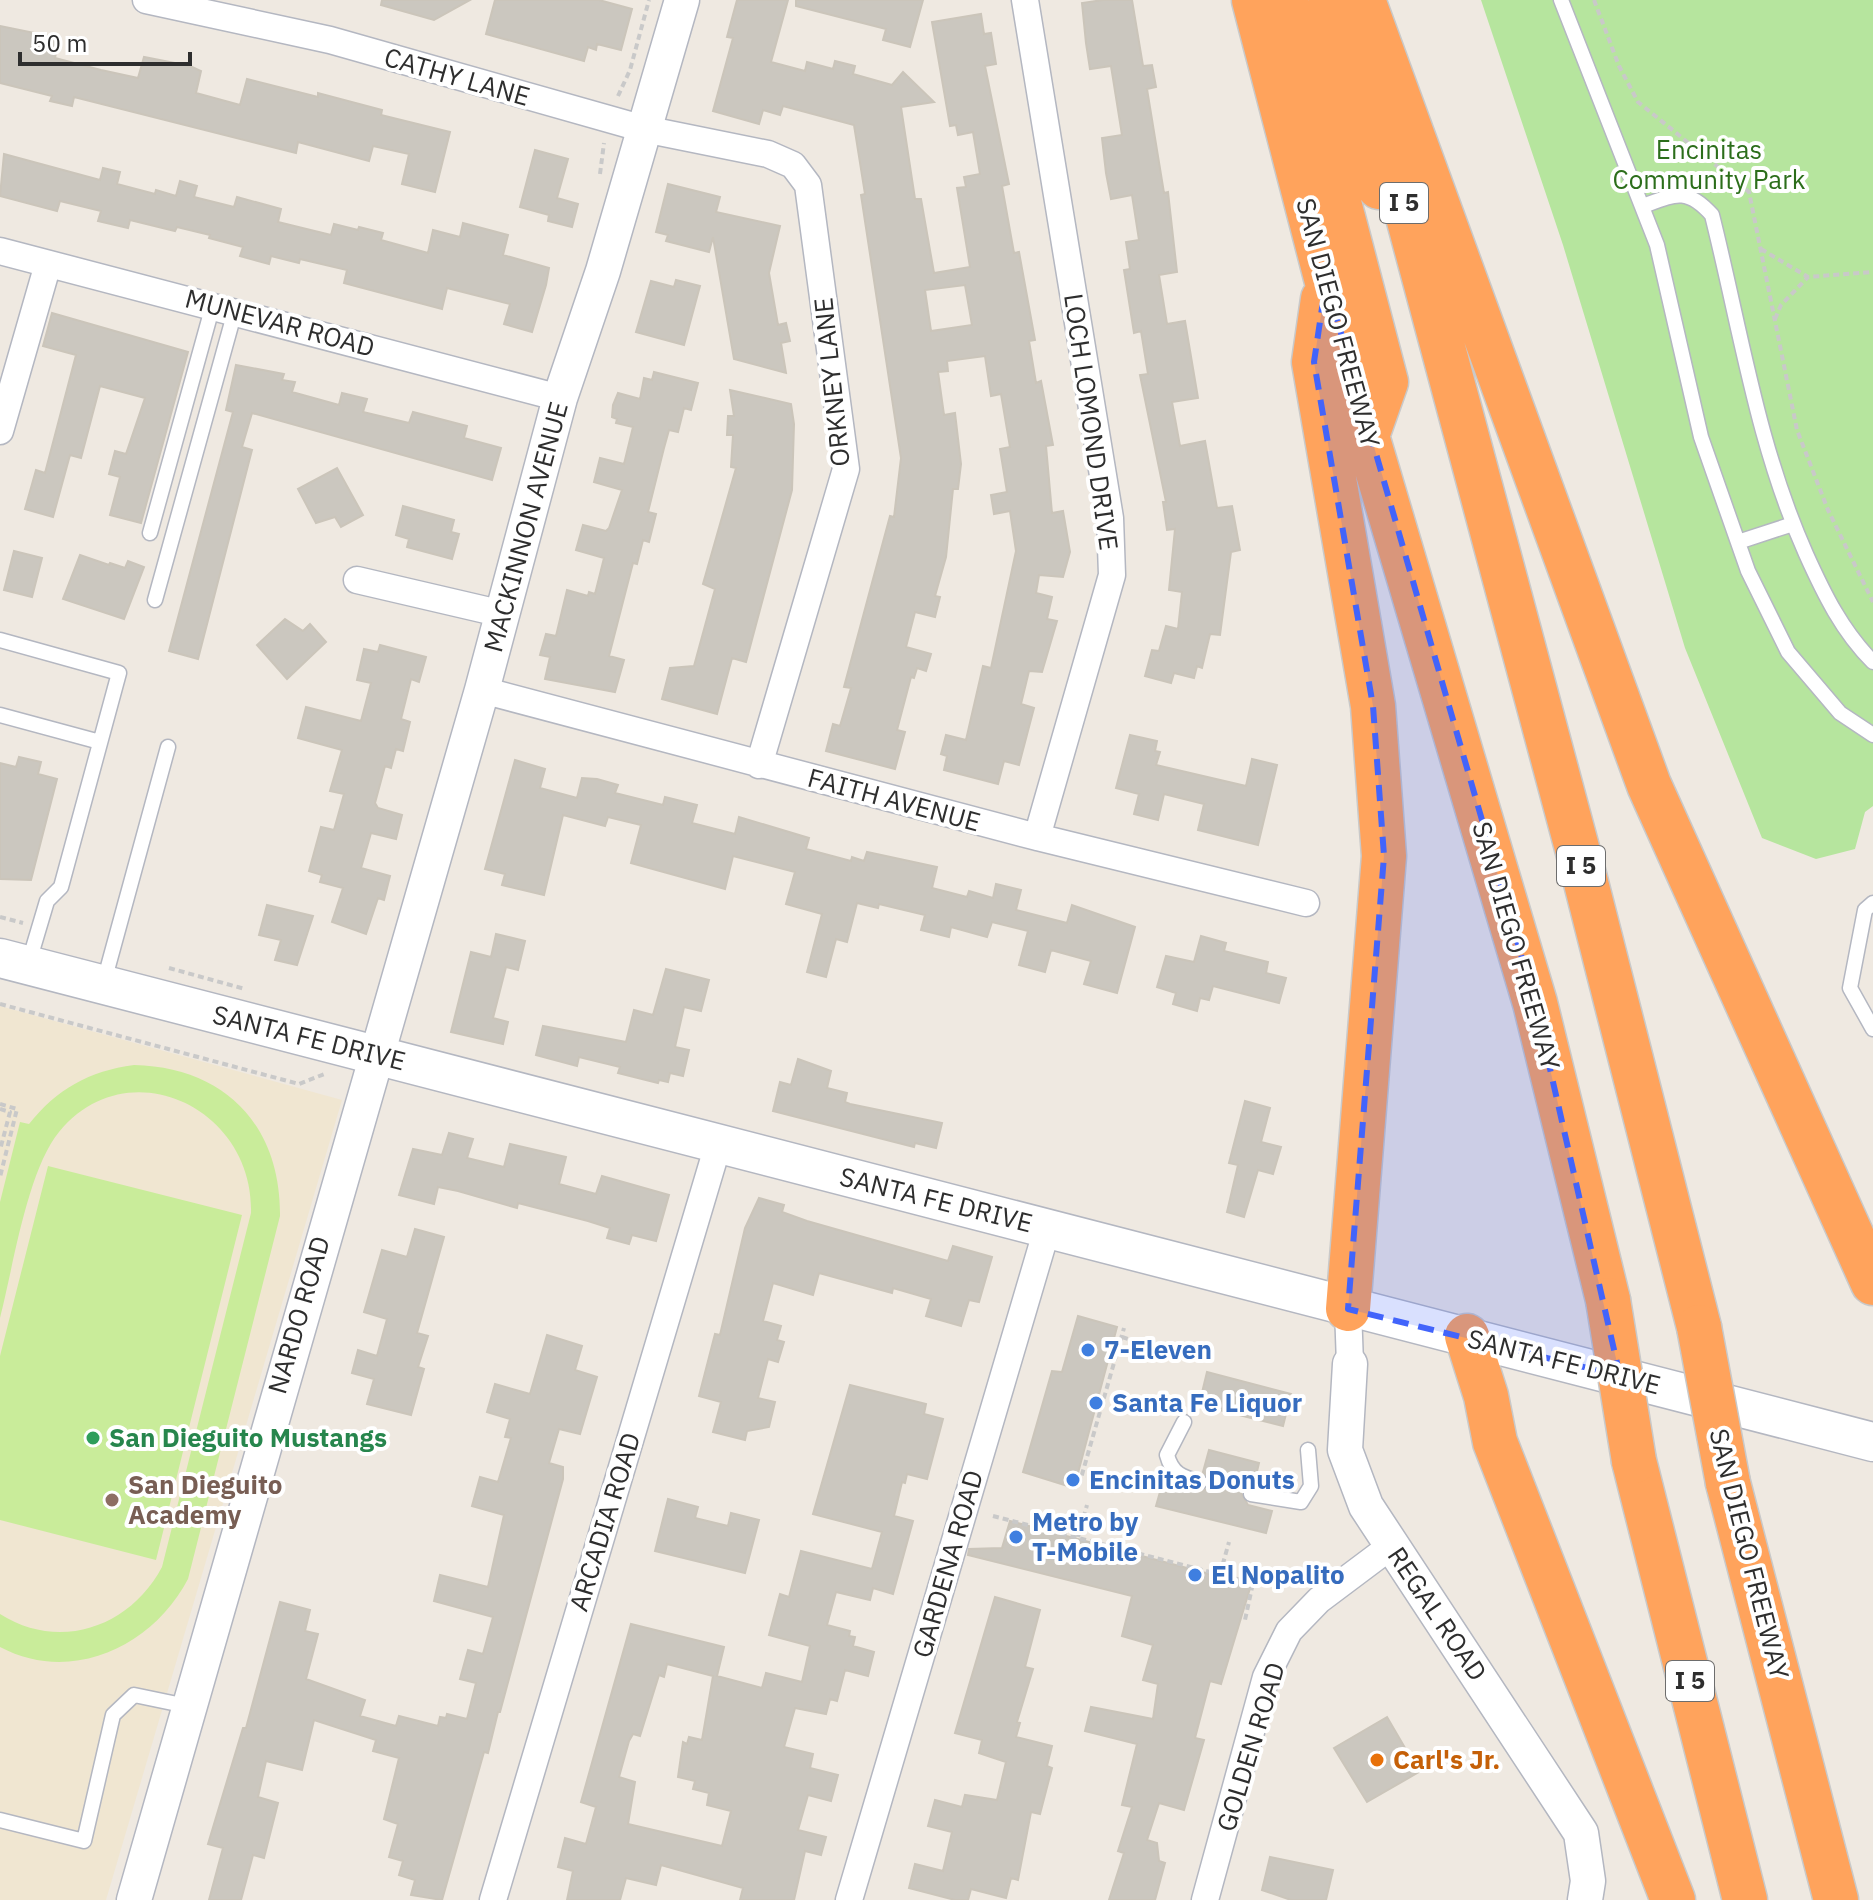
<svg xmlns="http://www.w3.org/2000/svg" width="1873" height="1900" font-family="'IBM Plex Sans',sans-serif">
	<style>
		.education { fill: #f0e6d1 }
		.green { fill: #b6e59e }
		.pitch { fill: #c9ec9a }
		.building { fill: #cbc7bf; stroke: #cbc5ba; stroke-width: 2; fill-rule: evenodd }
		.lines { fill: none; stroke-linecap: round; stroke-linejoin: round }
		.service-casing { stroke: #b4b7c1; stroke-width: 17 }
		.minor-casing { stroke: #b4b7c1; stroke-width: 29 }
		.tertiary-casing { stroke: #b4b7c1; stroke-width: 37 }
		.secondary-casing { stroke: #b4b7c1; stroke-width: 41 }
		.motorway-casing { stroke: #c9c9c9; stroke-width: 47 }
		.path { stroke: #c9c9c9; stroke-width: 4; stroke-dasharray: 6 4; stroke-linecap: butt }
		.service { stroke: #fff; stroke-width: 14 }
		.minor { stroke: #fff; stroke-width: 26 }
		.tertiary { stroke: #fff; stroke-width: 34 }
		.secondary { stroke: #fff; stroke-width: 38 }
		.motorway { stroke: #ffa35c; stroke-width: 44 }
		.motorway-bridge-casing { stroke: #c9c9c9; stroke-width: 47; stroke-linecap: butt }
		.motorway-bridge { stroke: #ffa35c; stroke-width: 44 }
		.marked { fill: #4264fb; fill-opacity: 0.2; stroke: #4264fb; stroke-width: 6; stroke-dasharray: 16 10; stroke-linejoin: round }
		.shop-dot { fill: #3f7fe0; stroke: #fff; stroke-width: 3 }
		.leisure-dot { fill: #2e9e5b; stroke: #fff; stroke-width: 3 }
		.education-dot { fill: #8d6e63; stroke: #fff; stroke-width: 3 }
		.food-dot { fill: #e8710a; stroke: #fff; stroke-width: 3 }
		.labels { text-anchor: middle; stroke-width: 8; stroke-linejoin: round; paint-order: stroke }
		.shield { fill: #fff; stroke: #6d6d6d; stroke-width: 2 }
		.shield-label { font-size: 24px; font-weight: bold; fill: #2e2e2e }
		.street-label { font-size: 26px; fill: #2e2e2e; stroke: #fff }
		.park-label { font-size: 26px; fill: #2c6e1b; stroke: #fff }
		.shop-label { font-size: 26px; font-weight: bold; fill: #366cbe; stroke: #fff; text-anchor: start }
		.leisure-label { font-size: 26px; font-weight: bold; fill: #27864d; stroke: #fff; text-anchor: start }
		.education-label { font-size: 26px; font-weight: bold; fill: #785e54; stroke: #fff; text-anchor: start }
		.food-label { font-size: 26px; font-weight: bold; fill: #c56008; stroke: #fff; text-anchor: start }
	</style>
	<rect width="100%" height="100%" fill="#efe9e1"/>
	<path class="education" d="M0,1006l342,94 -236,800h-106z"/>
	<path class="green" d="M1481,0h392v806l-8,6 -10,37 -39,10 -54,-21 -77,-190 -122,-403z"/>
	<path class="pitch" d="M134,1065c90,2 147,60 146,151l-92,363c-35,67 -116,106 -188,68v-33c60,38 130,13 162,-47l89,-354c3,-105 -123,-165 -192,-81 -32,39 -46,136 -59,186v-116l20,-80 9,2c28,-35 60,-53 105,-59z
		M48,1166l194,49 -86,345 -156,-40v-164z"/>
	<path class="building" d="M382,0h88l-36,20 -53,-15z
		M495,0h104l33,9 -11,41 -24,-6 -1,6 -8,-3 -4,14 -98,-27z
		M737,0h51l-17,62 34,9 2,-9 26,7 2,-8 20,5 -2,8 39,11 11,-13 31,30 -33,5 14,92h6l13,74 36,-6 -13,-79 9,-1 -2,-10 16,-3 -7,-42 -15,3 -2,-10 -6,1 -18,-104 49,-8 3,20 7,-1 5,31 -11,2 24,118 -7,2 12,67 5,-1 16,88 -6,1 7,42 5,-2 12,64 -7,1 6,67 11,-2 7,41 -7,25 -24,-2 -3,18 16,4 -5,22 10,2 -15,51 -13,-1 -8,33 13,4 -15,57 -15,-4 -6,23 -54,-14 3,-14 -6,-2 5,-19 20,5 17,-74 8,2 25,-117 -6,-40 -16,3 -3,-19 16,-3 -7,-43 10,-2 -9,-53 -10,2 -6,-40 -38,5 1,10 -10,1 6,43 11,-2 6,51 -3,25h-5l-7,68 -11,39 5,1 -5,20 -20,-5 -9,35 25,7 -5,17 -9,-3 -3,10 -3,-1 -14,53 8,2 -10,37 -69,-18 7,-27 7,2 11,-38 -7,-1 46,-171 4,1 7,-59 -40,-263 4,-1 -11,-69 -71,-19 -3,9 -17,-5 -4,14 -46,-13 20,-73 -6,-1zM965,285l7,40 -41,6 -6,-41z
		M796,0h127l-13,47 -27,-7 3,-11 -90,-23z
		M1103,0h29l11,66 9,-1 4,22 -9,2 17,104 4,-1 9,80 -18,3 8,49 18,-3 13,77 -26,4 8,44 25,-5 12,67 15,-2 8,44 -9,2 -11,83 -10,-1 -8,34 -5,-2 -3,12 -20,-5 -3,10 -26,-7 7,-26 7,1 7,-25 12,3 4,-37 -13,-2 6,-61 -8,1 -4,-28h3l-26,-127 8,-1 -7,-43 -7,2 -10,-63 6,-1 -4,-27 13,-2 -7,-45 -21,4 -5,-26 -4,-35 20,-3 -11,-69 -21,3 -4,-26 -4,-40z
		M0,26l59,12 -4,20 46,12 37,8 6,-21 46,9 11,5 -5,22 44,12 7,-26 71,18v-4l64,17 -1,5 69,17 -15,60 -33,-8 7,-30 -36,-8 -4,15 -71,-19 -2,11 -222,-56 -2,9 -22,-5 2,-5 -52,-13z
		M535,150l33,9 -11,39 21,6 -6,23 -24,-6 1,-6 -29,-8z
		M4,154l96,26 3,-12 17,4 -3,12 38,10 1,-4 20,6 4,-15 17,5 -3,11 40,10 3,-10 44,12 -3,13 53,13 3,-11 24,6 1,-3 24,6 -2,7 47,13 5,-23 27,7 3,-14 45,12 -5,20 46,13 -3,17 -14,47 -28,-8 6,-20 -63,-16 -5,21 -98,-26 3,-13 -47,-11 -1,4 -28,-7 -2,8 -29,-8 3,-9 -34,-9 1,-3 -33,-8 -2,4 -45,-11 -2,8 -30,-7 3,-10 -41,-10 -3,10 -57,-15z
		M668,184l52,13 -4,15 64,14 -11,47 9,52 8,-2 4,18 -9,2 5,30 -52,-14 -21,-122 -4,15 -43,-11 2,-6 -12,-3z
		M676,280l24,6 -16,59 -48,-13 15,-51 23,6z
		M52,313l136,39 -47,171 -31,-8 10,-38 -11,-3 6,-23 11,3 19,-56 -45,-12 -19,72 -11,-3 -17,62 -28,-8 11,-39 9,3 31,-118 -33,-9z
		M236,365l48,9 -2,6 13,2 -3,10 47,13 3,-12 25,6 -4,13 46,11 4,-11 54,14 -3,12 37,10 -9,32 -240,-67 -10,34 10,3 -54,209 -29,-8 64,-239 -7,-2z
		M654,372l44,11 -7,27 -7,-2 -6,24 -9,-2 -5,18 -16,64 8,2 -7,28 -6,-2 -6,24 -4,-1 -24,93 15,4 -9,32 -70,-13 5,-22 -10,-2 6,-21 10,2 11,-46 21,6 1,-4 6,2 9,-36 -28,-8 7,-25 23,6 3,-3 13,-38 -28,-8 6,-24 24,6 9,-37 -17,-4 1,-4 -5,-2 1,-12 5,-12 22,6 4,-21 8,2z
		M730,390l61,14 3,20 -2,66 -46,172 -14,-4 -15,56 -55,-15 8,-31 24,-2 21,-77 -12,-5 33,-116 -5,-1 2,-32h-6l1,-19h6z
		M337,468l26,47 -22,12 -6,-10 -19,6 -18,-34z
		M403,506l51,14 -3,12 8,2 -7,25 -45,-12 2,-8 -13,-4z
		M14,551l28,7 -10,39 -28,-7z
		M80,555l29,10 1,-2 15,5 3,-7 16,6 -20,52 -61,-20z
		M285,619l18,12 7,-7 16,18 -39,37 -30,-34z
		M380,645l46,12 -7,25 -8,-3 -10,40 9,3 -7,29 -7,-2 -5,19 -6,-2 -10,37 3,5 24,7 -6,24 -25,-6 -10,35 29,8 -6,24 -6,-2 -12,36 -34,-12 11,-34 -23,-6 2,-7 -13,-4 12,-44 13,3 10,-36 -14,-3 12,-41 -44,-12 8,-31 55,14 10,-38 -14,-3 7,-31 14,3z
		M1130,735l27,6 -2,10 5,1 -4,13 90,21 6,-27 25,6 -19,80 -60,-15 6,-26 -40,-10 -6,26 -24,-6 5,-20 -23,-6z
		M19,757l22,5 -3,12 19,5 -26,101 -31,-1v-116l16,4z
		M515,760l30,9 -5,19 37,10 5,-20 15,1 21,6 -3,8 48,12 2,-8 32,8 -5,18 43,11 4,-17 70,21 -3,11 45,12 1,-4 12,4 3,-9 70,15 -5,21 35,9 2,-6 24,7 3,-14 25,6 -5,20 51,13 5,-18 63,22 -18,66 -33,-9 7,-23 -40,-11 -6,22 -26,-7 9,-34 -36,-9 -5,15 -36,-10 -2,10 -28,-7 4,-15 -46,-11 -1,4 -21,-5 -10,39 -11,-3 -10,38 -19,-5 15,-58 -36,-10 9,-32 -62,-16 -8,33 -94,-26 10,-38 -33,-8 -3,9 -42,-11 -19,80 -42,-10 3,-11 -20,-5z
		M267,905l46,11 -16,49 -22,-5 6,-20 -22,-5z
		M496,934l29,7 -7,29 -12,-3 -13,51 15,4 -5,22 -52,-12 20,-80 20,5z
		M1201,936l25,7 -2,8 44,11 -2,11 20,5 -7,25 -66,-17 -4,14 -9,-2 -3,13 -24,-7 3,-11 -19,-6 9,-31 28,6z
		M666,969l43,11 -8,31 -17,-4 -9,40 14,3 -6,26 -13,-3 -2,9 -9,-2 -1,3 -40,-10 2,-6 -41,-10 -2,9 -41,-11 7,-29 83,16 8,-32 19,5z
		M798,1059l33,12 -4,17 20,5 -2,9 5,2 92,19 -6,25 -21,-5 -1,4 -141,-36 7,-29 11,3z
		M1245,1101l25,7 -9,34 20,5 -8,27 -15,-4 -14,47 -17,-5 11,-47 -9,-2z
		M449,1133l24,6 -6,19 37,9 6,-23 56,13 -7,27 37,10 6,-18 67,19 -13,46 -24,-6 -3,9 -22,-6 3,-10 -22,-7 -70,-18 -1,5 -59,-17 -20,-4 -4,17 -35,-9 14,-46 29,6z
		M759,1198l25,7 -2,7 25,9 141,40 5,-15 39,11 -13,45 -10,-2 -8,26 -35,-10 5,-17 -38,-11 -1,5 -73,-20 -6,22 -40,-12 -10,38 18,5 -4,14 7,2 -6,20 -10,-3 -10,39 17,4 -6,25 -22,4 -2,9 -32,-8 8,-30 -22,-6 16,-62 5,1 25,-107z
		M415,1229l29,8 -27,96 11,3 -10,31 6,2 -13,46 -44,-11 7,-25 -22,-6 6,-23 19,6 10,-37 -23,-7 18,-62 25,7z
		M1078,1316l39,11 -43,161 -51,-16 29,-101 10,1z
		M547,1335l35,11 -7,24 22,7 -17,57 -21,-5 -10,34 14,4v12l-63,233h-2l-10,41 -4,-1 -42,148 -31,-5 4,-15 -16,-5 4,-14 -14,-4 9,-33 -14,-5 15,-61 -26,-7 3,-11 -62,-20 -12,50 -36,-9 -8,36 20,6 -14,55 -11,-3 -12,45h-32l14,-52 -15,-4 35,-116h3l34,-126 30,8 -5,21 13,3 -12,45 59,21 -5,16 36,10 3,-10 39,10 2,-9 6,1 1,-4 20,5 9,-36 -16,-4 8,-29 15,4 10,-37 -59,-16 6,-26 48,12 16,-72 -32,-9 8,-29 18,5 13,-44 -6,-1 5,-18 -23,-7 8,-28 35,10z
		M1207,1372l84,22 -8,32 -84,-21z
		M850,1385l76,19 -2,10 19,5 -16,60 -20,-5 -2,9 -3,-1 -8,34 19,5 -20,73 -20,-6 -3,12 -34,-8 -9,33 23,6 -1,5 6,1 -2,9 21,6 -6,24 -23,-6 -8,31 -7,-2 -4,15 -31,-6 -11,39 29,7 -3,14 28,7 -7,26 -23,-6 -10,35 28,7 -5,18 -16,-4 -11,49h-54l3,-12 -82,-23 -5,20 -30,-7 -6,22h-53l6,-29 -15,-4 7,-29 21,6 10,-37 -15,-5 50,-178 93,23 -7,29 45,12 4,-15 36,9 8,-36 -41,-11 11,-41 9,3 12,-46 71,18 10,-37 -69,-18zM667,1664l46,12 -11,64 -13,-3 -2,7 -4,-2 -5,35 17,4 -2,8 16,4 -2,12 24,6 -9,35 -94,-22 7,-42 -16,-5 10,-36 4,-7 7,2 19,-61 5,2z
		M1209,1450l50,13 -5,21 -7,1 -6,8 7,12 24,6 -6,22 -110,-27 6,-21 36,7 9,-3 2,-10 -6,-7z
		M668,1499l30,8 -3,11 33,8 3,-13 28,7 -14,53 -90,-22z
		M1010,1521l241,64 -30,99 -11,-3 -15,57 9,2 -20,70 -25,-7 -12,37 10,3 2,18 6,2 -10,37h-46l15,-47 -6,-2 14,-44 -10,-2 15,-61 -52,-13 6,-24 62,12 5,-35 -15,-4 10,-35 -31,-9 10,-40 -164,-41 1,-6 33,-1z
		M995,1597l45,13 -15,57 8,2 -16,53 3,1 -4,14 36,9 -5,20 5,2 -12,46 -9,-2 -13,68 -7,-2 -5,20 -35,-9 -3,11h-13l-46,-12 6,-24 28,7 9,-39 -24,-6 7,-26 27,7 3,-12 32,5 9,-38 -27,-9 3,-13 -27,-7z
		M1387,1717l32,55 -52,30 -33,-54z
		M1270,1857l63,13 -7,30h-35l-29,-10z"/>
	<g class="lines">
		<g class="service-casing">
			<path id="service" d="M1561,0l96,245 44,192 47,134 40,81 52,61 33,22
				M1643,206c32,-12 44,-19 69,9 29,116 45,229 94,339 18,40 36,77 67,108
				M150,533l63,-228
				M1738,542l55,-18
				M155,600l80,-289
				M0,640l119,33 -58,214 -14,14 -19,64
				M0,715l100,27
				M1873,903l-8,7 -15,78 23,41
				M103,985l65,-238
				M1184,1422l-17,33c5,19 15,22 33,27
				M1251,1494l50,8 10,-16 -3,-36
				M0,1820l84,21 29,-126 21,-20 53,11"/>
		</g>
		<g class="minor-casing">
			<path id="minor" d="M146,0l184,40 314,89 124,25 25,11 15,20 38,284 -87,296
				M1025,0l85,518 2,57 -75,262
				M0,251l560,147
				M0,431l48,-167
				M357,580l146,34
				M482,690l555,147 269,66
				M1348,1309l2,55
				M493,1900l225,-755
				M849,1900l198,-671
				M1205,1900l61,-223 23,-46 30,-31 72,-54"/>
		</g>
		<g class="tertiary-casing">
			<path id="tertiary" d="M1350,1364l-5,86 21,56 215,327 7,48 -3,19
				M134,1900l348,-1210 78,-292 43,-127 79,-271"/>
		</g>
		<g class="secondary-casing">
			<path id="secondary" d="M0,958l1873,484"/>
		</g>
		<g class="motorway-casing">
			<path id="motorway" d="M1254,0l113,436 168,567 73,297
				M1286,0l100,382 -19,54
				M1331,0l48,187
				M1363,0l286,785 224,498
				M1389,146l192,717 118,464
				M1323,299l-9,63 59,344 11,150 -36,453
				M1467,1336l19,60 9,46 178,458
				M1634,1461l111,439
				M1728,1483l108,417"/>
		</g>
		<path class="path" d="M1594,0l25,66 19,36 111,90 48,238 31,80 45,92
			M618,96l12,-26 19,-70
			M600,174l4,-31
			M1761,249l47,28 65,-5
			M1775,319l6,-14 27,-28
			M0,917l23,6
			M169,968l76,21
			M0,1004l299,80 28,-11
			M0,1104l17,5 -17,68
			M0,1109l10,3 -10,38
			M1122,1337l34,11
			M1079,1485l45,-157
			M993,1516l260,67 -8,37
			M1078,1537l9,-32
			M1220,1574l9,-32"/>
		<use href="#service" class="service"/>
		<use href="#minor" class="minor"/>
		<use href="#tertiary" class="tertiary"/>
		<use href="#secondary" class="secondary"/>
		<use href="#motorway" class="motorway"/>
		<g class="motorway-bridge-casing">
			<path id="motorway-bridge" d="M1608,1300l26,161
				M1699,1327l29,156"/>
		</g>
		<use href="#motorway-bridge" class="motorway-bridge"/>
	</g>
	<path class="marked" d="M1326,281l209,722 85,373 -272,-67 36,-453 -11,-150 -59,-344z"/>
	<g class="shop-dot">
		<circle cx="1088" cy="1350" r="8"/>
		<circle cx="1096" cy="1403" r="8"/>
		<circle cx="1073" cy="1480" r="8"/>
		<circle cx="1016" cy="1537" r="8"/>
		<circle cx="1195" cy="1575" r="8"/>
	</g>
	<circle class="leisure-dot" cx="93" cy="1438" r="8"/>
	<circle class="education-dot" cx="112" cy="1500" r="8"/>
	<circle class="food-dot" cx="1377" cy="1760" r="8"/>
	<g class="labels">
		<g class="shield">
			<rect x="1380" y="183" width="48" height="40" rx="6"/>
			<rect x="1557" y="846" width="48" height="40" rx="6"/>
			<rect x="1666" y="1661" width="48" height="40" rx="6"/>
		</g>
		<g class="shield-label">
			<text x="1404" y="211">I 5</text>
			<text x="1581" y="874">I 5</text>
			<text x="1690" y="1689">I 5</text>
		</g>
		<g class="street-label">
			<text transform="translate(457 77) rotate(16)" y="9">CATHY LANE</text>
			<text transform="translate(280 323) rotate(15)" y="9">MUNEVAR ROAD</text>
			<text transform="translate(1338 323) rotate(75)" y="9">SAN DIEGO FREEWAY</text>
			<text transform="translate(832 382) rotate(-96)" y="9">ORKNEY LANE</text>
			<text transform="translate(1091 422) rotate(82)" y="9">LOCH LOMOND DRIVE</text>
			<text transform="translate(526 527) rotate(-75)" y="9">MACKINNON AVENUE</text>
			<text transform="translate(894 800) rotate(15)" y="9">FAITH AVENUE</text>
			<text transform="translate(1516 946) rotate(74)" y="9">SAN DIEGO FREEWAY</text>
			<text transform="translate(309 1038) rotate(14)" y="9">SANTA FE DRIVE</text>
			<text transform="translate(936 1200) rotate(14)" y="9">SANTA FE DRIVE</text>
			<text transform="translate(299 1315) rotate(-74)" y="9">NARDO ROAD</text>
			<text transform="translate(1564 1362) rotate(14)" y="9">SANTA FE DRIVE</text>
			<text transform="translate(605 1522) rotate(-73)" y="9">ARCADIA ROAD</text>
			<text transform="translate(1749 1554) rotate(76)" y="9">SAN DIEGO FREEWAY</text>
			<text transform="translate(948 1564) rotate(-74)" y="9">GARDENA ROAD</text>
			<text transform="translate(1437 1614) rotate(56)" y="9">REGAL ROAD</text>
			<text transform="translate(1251 1747) rotate(-73)" y="9">GOLDEN ROAD</text>
		</g>
		<g class="park-label">
			<text x="1709" y="159">Encinitas<tspan x="1709" dy="30">Community Park</tspan></text>
		</g>
		<g class="shop-label">
			<text x="1104" y="1359">7-Eleven</text>
			<text x="1112" y="1412">Santa Fe Liquor</text>
			<text x="1089" y="1489">Encinitas Donuts</text>
			<text x="1032" y="1531">Metro by<tspan x="1032" dy="30">T-Mobile</tspan></text>
			<text x="1211" y="1584">El Nopalito</text>
		</g>
		<g class="leisure-label">
			<text x="109" y="1447">San Dieguito Mustangs</text>
		</g>
		<g class="education-label">
			<text x="128" y="1494">San Dieguito<tspan x="128" dy="30">Academy</tspan></text>
		</g>
		<g class="food-label">
			<text x="1393" y="1769">Carl's Jr.</text>
		</g>
	</g>
	<path d="M20 52v12h170v-12" fill="none" stroke="#2e2e2e" stroke-width="4"/>
	<text x="32" y="52" font-size="24" fill="#2e2e2e" stroke="#ffffff" stroke-width="6" paint-order="stroke">50 m</text>
</svg>
